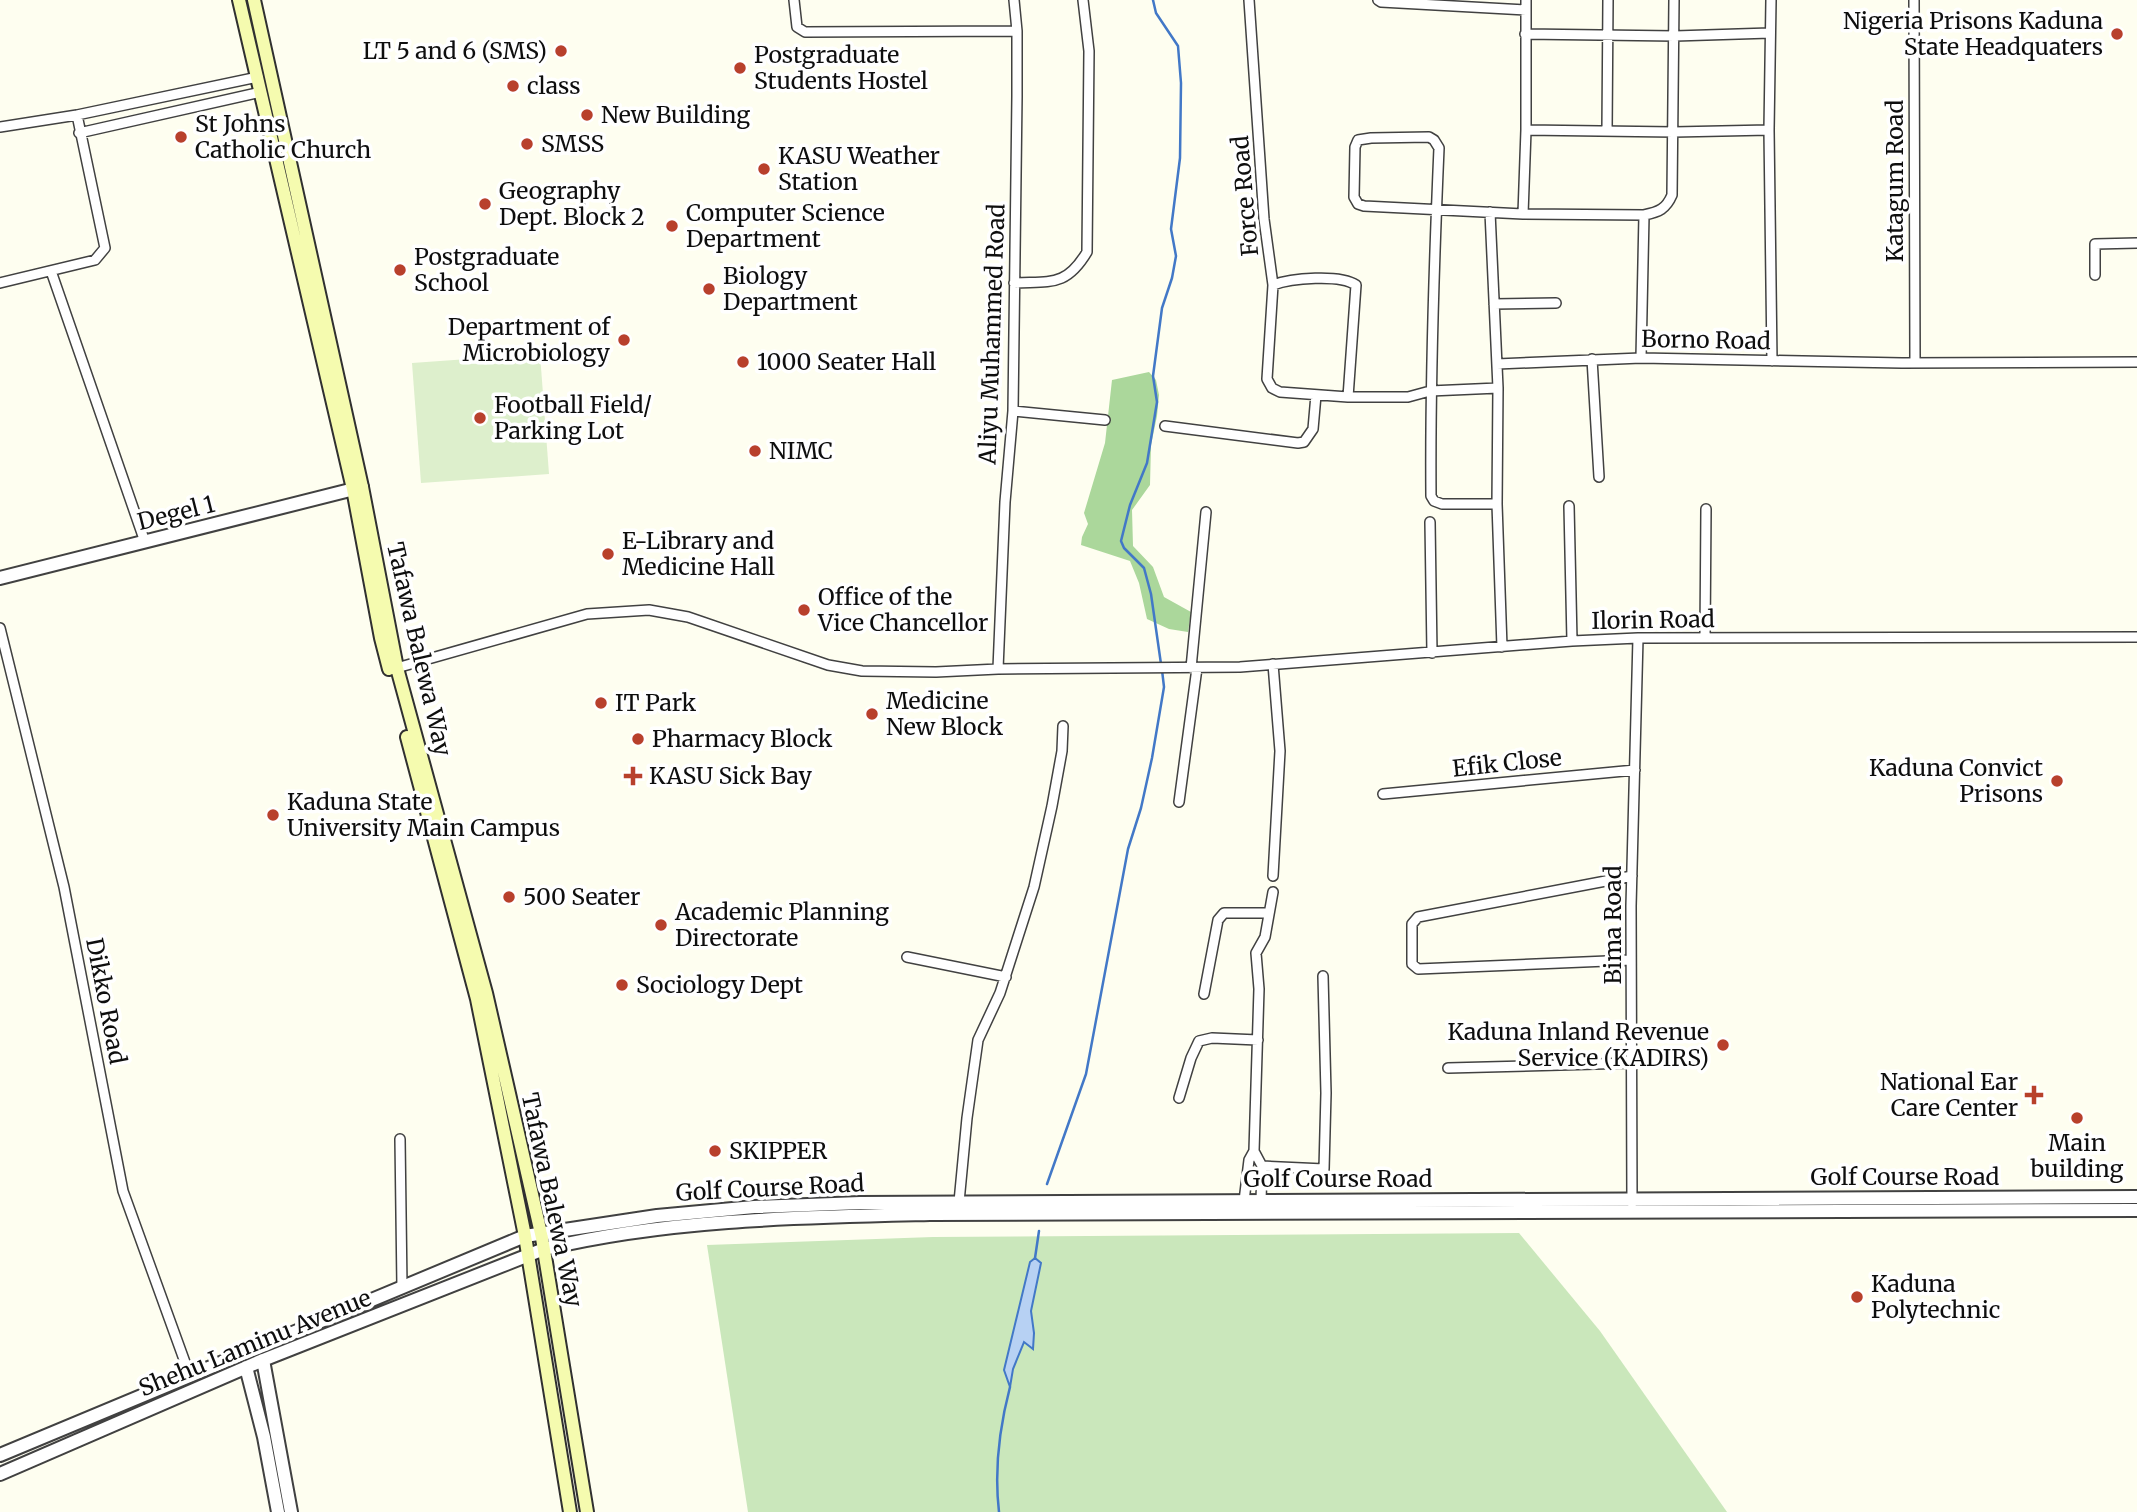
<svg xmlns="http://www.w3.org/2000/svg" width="2137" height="1512" font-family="Merriweather,serif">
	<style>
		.green { fill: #cae7bb }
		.forest { fill: #abd79b }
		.pitch { fill: #ddefcc }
		.water { fill: #b7d1f3; stroke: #4278c7; stroke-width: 2 }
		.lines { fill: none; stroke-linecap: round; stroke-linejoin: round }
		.stream { stroke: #4278c7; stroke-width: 2.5 }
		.minor-casing { stroke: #414141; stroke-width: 12 }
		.tertiary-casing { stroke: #414141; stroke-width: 16 }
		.secondary-casing { stroke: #303030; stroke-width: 16 }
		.minor { stroke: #fff; stroke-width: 9 }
		.tertiary { stroke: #fff; stroke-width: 12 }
		.secondary { stroke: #f5fbaf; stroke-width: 12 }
		.poi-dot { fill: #b8402c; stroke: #fff; stroke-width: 2.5 }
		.labels { text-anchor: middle; stroke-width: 7; stroke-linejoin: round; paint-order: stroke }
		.poi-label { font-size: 23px; fill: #0e0e0e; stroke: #fff; text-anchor: start }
		.street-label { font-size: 23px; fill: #0e0e0e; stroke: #fff }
	</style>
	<rect width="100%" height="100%" fill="#fefef0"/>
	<path class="green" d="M1519,1233l81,98 127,181h-979l-41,-267 226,-8z"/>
	<path class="forest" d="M1149,372l7,8 3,15 -2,21 -6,29 -1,40 -18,25 1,36 20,21 11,30 27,15 -3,20 -19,-3 -22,-10 -8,-36 -9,-22 -49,-16 1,-8 6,-13 -4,-11 21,-70 7,-63z"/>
	<path class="pitch" d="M540,354l9,120 -128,9 -9,-120z"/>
	<path class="water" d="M1035,1258l6,5 -10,48 3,22 -1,16 -9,-7 -11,27 -3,18 -6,-17 26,-108z"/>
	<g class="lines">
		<path class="stream" d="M1153,0l3,13 22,33 3,37 -1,75 -9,71 5,27 -4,22 -10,30 -9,68 4,26 -10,61 -17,42 -9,36 3,7 20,20 7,26 10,70
			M1047,1184l39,-110 42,-225 13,-41 11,-50 12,-71 -2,-17
			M1035,1258l4,-27
			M999,1512c-5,-43 0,-83 11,-125"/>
		<g class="minor-casing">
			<path id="minor" d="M794,0l3,27 8,5 212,-1
				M1249,0l15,219 9,66 -6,94 5,9 8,4 68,5h60l22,-6 68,-3
				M1378,0l3,2 145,8
				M1771,0l-2,130 3,231
				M1914,0l1,363
				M1525,34l150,2 95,-3
				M0,127l77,-12 181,-38
				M1526,130l148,2 95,-2
				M1607,131l1,-131
				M79,133l182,-41
				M1490,212l8,176 -1,116 5,143
				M1523,214l3,-84v-130
				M51,271l94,271
				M2095,275v-31l42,-1
				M0,283l95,-23 10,-12 -28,-133
				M1014,283c37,-2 52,4 73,-31l2,-201 -6,-51
				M1273,285c18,-7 67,-11 83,0l-8,112
				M1494,304l62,-1
				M1641,358l3,-143
				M1592,359l7,118
				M1497,364l144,-6 261,5 235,-1
				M1013,411l92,9
				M1165,426l133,17 6,-1 9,-13 3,-34
				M1497,504h-55l-8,-3 -3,-5c-1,-116 3,-232 8,-348l-5,-8 -5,-3 -58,1 -13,2 -3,7 -1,50 4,7 6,2 159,8 121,1c15,-3 22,-6 28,-20l2,-195
				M1569,506l3,135
				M1430,522l2,131
				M0,628l64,259 59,304 67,185
				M1705,638l1,-129
				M1273,664l7,87 -7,125
				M1191,668l15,-156
				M393,669l194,-55 62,-4 39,7 140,48 34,6 74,1 62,-3 242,-2 332,-26 66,-3 499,-1
				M998,669l7,-167 8,-91 4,-315v-65l-3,-31
				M1383,794l252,-24
				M1179,802l18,-134
				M907,957l99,20
				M1631,960l-213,9 -6,-5v-40l6,-7 214,-41
				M1204,994l14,-74 6,-7h45
				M1448,1068l184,-5
				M1179,1098l12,-40 8,-17 13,-3 46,2
				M400,1139l2,148
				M1254,1151l8,15 -1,35
				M1262,1166l62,3 2,-76 -3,-117
				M1244,1201l5,-41 5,-9 5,-162 -3,-36 9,-16 8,-45
				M959,1202l8,-84 11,-78 22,-47 34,-106 18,-81 10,-55 1,-25
				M1632,1203l-1,-297 7,-268"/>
		</g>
		<g class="tertiary-casing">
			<path id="tertiary" d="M0,578l362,-91
				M263,1360l28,152
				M246,1367l18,70 14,75
				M0,1455l525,-219 132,-20 97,-9 106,-4 1277,-6
				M0,1474l263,-114 281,-111c124,-30 258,-32 386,-35l1207,-4"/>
		</g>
		<g class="secondary-casing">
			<path id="secondary" d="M239,0l114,489 28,149 8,31
				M254,0l108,487 35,181 89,325 56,245 45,274
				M407,737l70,262 48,237 45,276"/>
		</g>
		<use href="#minor" class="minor"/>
		<use href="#tertiary" class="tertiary"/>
		<use href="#secondary" class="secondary"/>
	</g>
	<g class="poi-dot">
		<circle cx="2117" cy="34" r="7"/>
		<circle cx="561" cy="51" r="7"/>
		<circle cx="740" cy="68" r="7"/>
		<circle cx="513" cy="86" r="7"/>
		<circle cx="587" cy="115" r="7"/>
		<circle cx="181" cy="137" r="7"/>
		<circle cx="527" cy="144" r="7"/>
		<circle cx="764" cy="169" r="7"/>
		<circle cx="485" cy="204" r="7"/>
		<circle cx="672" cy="226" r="7"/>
		<circle cx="400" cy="270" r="7"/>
		<circle cx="709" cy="289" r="7"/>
		<circle cx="624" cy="340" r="7"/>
		<circle cx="743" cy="362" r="7"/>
		<circle cx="480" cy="418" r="7"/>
		<circle cx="755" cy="451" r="7"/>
		<circle cx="608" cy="554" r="7"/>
		<circle cx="804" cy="610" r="7"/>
		<circle cx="601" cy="703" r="7"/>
		<circle cx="872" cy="714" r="7"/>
		<circle cx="638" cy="739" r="7"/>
		<path d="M629.5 765.5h7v7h7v7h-7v7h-7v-7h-7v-7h7z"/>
		<circle cx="2057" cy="781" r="7"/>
		<circle cx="273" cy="815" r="7"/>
		<circle cx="509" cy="897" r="7"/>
		<circle cx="661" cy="925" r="7"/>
		<circle cx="622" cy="985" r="7"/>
		<circle cx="1723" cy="1045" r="7"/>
		<path d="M2030.5 1084.5h7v7h7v7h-7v7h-7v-7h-7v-7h7z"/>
		<circle cx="2077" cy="1118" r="7"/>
		<circle cx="715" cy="1151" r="7"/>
		<circle cx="1857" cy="1297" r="7"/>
	</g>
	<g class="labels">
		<g class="poi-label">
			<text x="2103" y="29" text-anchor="end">Nigeria Prisons Kaduna<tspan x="2103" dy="26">State Headquaters</tspan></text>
			<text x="547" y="59" text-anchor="end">LT 5 and 6 (SMS)</text>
			<text x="754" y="63">Postgraduate<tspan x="754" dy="26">Students Hostel</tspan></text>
			<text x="527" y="94">class</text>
			<text x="601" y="123">New Building</text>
			<text x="195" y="132">St Johns<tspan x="195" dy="26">Catholic Church</tspan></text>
			<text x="541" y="152">SMSS</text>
			<text x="778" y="164">KASU Weather<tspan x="778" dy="26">Station</tspan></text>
			<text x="499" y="199">Geography<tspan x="499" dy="26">Dept. Block 2</tspan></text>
			<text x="686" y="221">Computer Science<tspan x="686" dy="26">Department</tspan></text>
			<text x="414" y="265">Postgraduate<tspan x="414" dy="26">School</tspan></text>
			<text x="723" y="284">Biology<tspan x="723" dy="26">Department</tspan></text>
			<text x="610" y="335" text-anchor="end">Department of<tspan x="610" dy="26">Microbiology</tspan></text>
			<text x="757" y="370">1000 Seater Hall</text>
			<text x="494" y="413">Football Field/<tspan x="494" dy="26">Parking Lot</tspan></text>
			<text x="769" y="459">NIMC</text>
			<text x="622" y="549">E-Library and<tspan x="622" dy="26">Medicine Hall</tspan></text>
			<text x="818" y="605">Office of the<tspan x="818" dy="26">Vice Chancellor</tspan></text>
			<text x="886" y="709">Medicine<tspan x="886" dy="26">New Block</tspan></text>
			<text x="615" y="711">IT Park</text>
			<text x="652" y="747">Pharmacy Block</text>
			<text x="2043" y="776" text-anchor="end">Kaduna Convict<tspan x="2043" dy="26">Prisons</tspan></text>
			<text x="649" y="784">KASU Sick Bay</text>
			<text x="287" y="810">Kaduna State<tspan x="287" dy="26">University Main Campus</tspan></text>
			<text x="523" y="905">500 Seater</text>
			<text x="675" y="920">Academic Planning<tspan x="675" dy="26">Directorate</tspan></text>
			<text x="636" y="993">Sociology Dept</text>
			<text x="1709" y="1040" text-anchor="end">Kaduna Inland Revenue<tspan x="1709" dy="26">Service (KADIRS)</tspan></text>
			<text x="2018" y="1090" text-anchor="end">National Ear<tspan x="2018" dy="26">Care Center</tspan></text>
			<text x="2077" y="1151" text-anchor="middle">Main<tspan x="2077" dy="26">building</tspan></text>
			<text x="729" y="1159">SKIPPER</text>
			<text x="1871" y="1292">Kaduna<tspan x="1871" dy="26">Polytechnic</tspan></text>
		</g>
		<g class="street-label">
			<text transform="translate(1895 181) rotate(-90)" y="8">Katagum Road</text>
			<text transform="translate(1245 196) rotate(-95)" y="8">Force Road</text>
			<text transform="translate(992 334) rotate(-88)" y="8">Aliyu Muhammed Road</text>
			<text transform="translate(1706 340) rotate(1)" y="8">Borno Road</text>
			<text transform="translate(176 513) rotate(-14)" y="8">Degel 1</text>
			<text transform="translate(1653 620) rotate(-1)" y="8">Ilorin Road</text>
			<text transform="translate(419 649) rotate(77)" y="8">Tafawa Balewa Way</text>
			<text transform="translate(1507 763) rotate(-6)" y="8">Efik Close</text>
			<text transform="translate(1613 925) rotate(-90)" y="8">Bima Road</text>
			<text transform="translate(106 1001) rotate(79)" y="8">Dikko Road</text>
			<text x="1905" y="1185">Golf Course Road</text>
			<text x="1338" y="1187">Golf Course Road</text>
			<text transform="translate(770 1188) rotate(-3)" y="8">Golf Course Road</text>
			<text transform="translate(552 1200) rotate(78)" y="8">Tafawa Balewa Way</text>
			<text transform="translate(255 1343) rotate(-22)" y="8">Shehu Laminu Avenue</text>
		</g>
	</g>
</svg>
